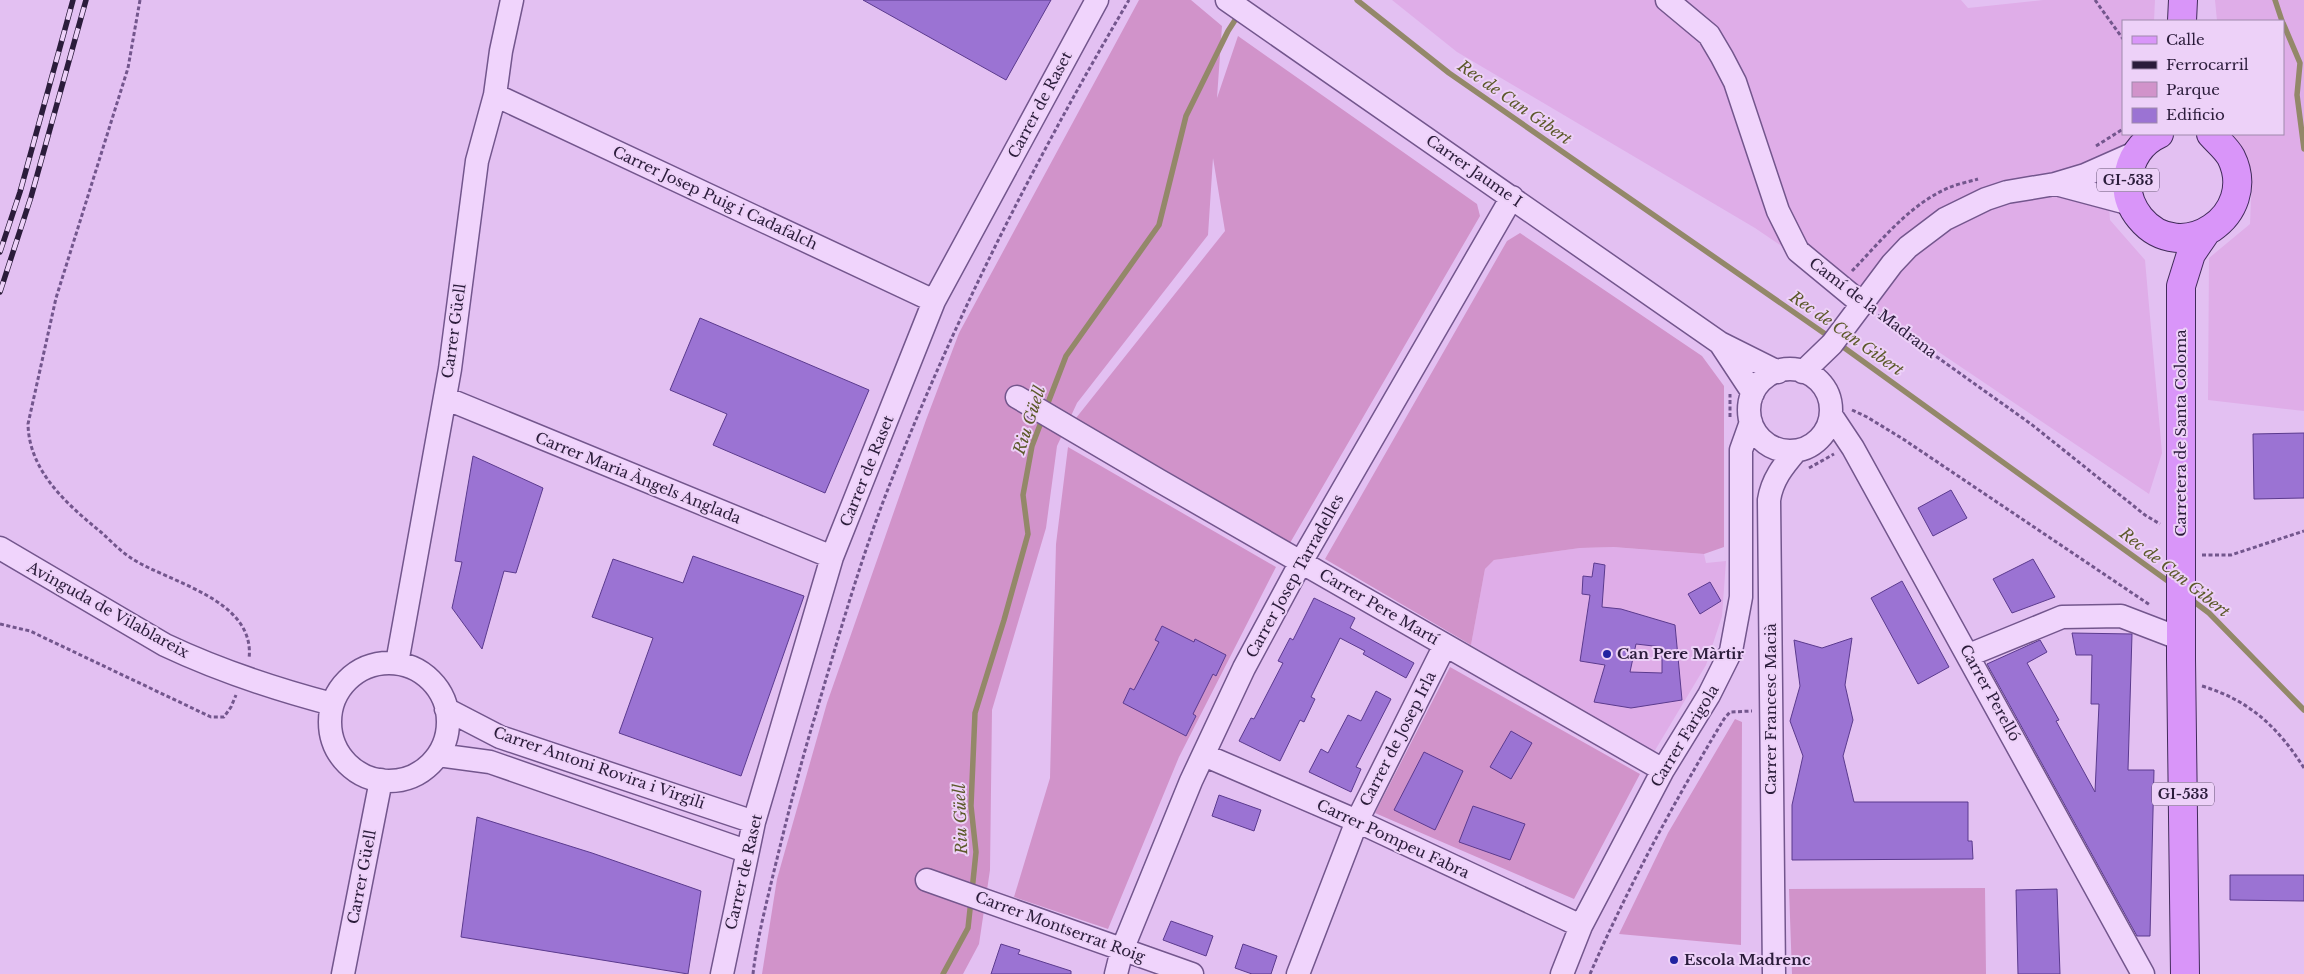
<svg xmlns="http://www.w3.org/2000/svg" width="2304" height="974" font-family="'Libre Baskerville',serif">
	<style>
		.farmland { fill: #dfade8 }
		.green { fill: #d193ca }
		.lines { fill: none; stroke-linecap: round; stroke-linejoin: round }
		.stream { stroke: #938869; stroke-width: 5.5 }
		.building { fill: #9b73d3; stroke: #5b3a8e; fill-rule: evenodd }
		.minor-casing { stroke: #73568d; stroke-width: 25 }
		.major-casing { stroke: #412b5a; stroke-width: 30 }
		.path { stroke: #73568d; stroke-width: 3; stroke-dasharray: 4 2.5; stroke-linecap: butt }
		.minor { stroke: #f0d4fc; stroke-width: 22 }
		.major { stroke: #d995f9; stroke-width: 28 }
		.rail-casing { stroke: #2b1c3b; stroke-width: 5.5 }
		.rail { stroke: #edd1f8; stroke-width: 4; stroke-dasharray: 11; stroke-linecap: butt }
		.poi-dot { fill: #2122a1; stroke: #edd1f8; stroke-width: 2 }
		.labels { text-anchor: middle; stroke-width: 4; stroke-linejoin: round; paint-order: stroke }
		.shield { fill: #edd1f8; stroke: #655274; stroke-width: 1 }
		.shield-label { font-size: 14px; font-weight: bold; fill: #2b1c3b }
		.street-label { font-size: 15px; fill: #2b1c3b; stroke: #edd1f8 }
		.poi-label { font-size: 15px; font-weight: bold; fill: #2b1c3b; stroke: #edd1f8; text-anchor: start }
		.water-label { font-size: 16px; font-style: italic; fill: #5c592a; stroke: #edd1f8 }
	</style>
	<rect width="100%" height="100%" fill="#e3c0f2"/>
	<path class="farmland" d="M1392,0h569l7,8 75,-8h112l-1,21h-31v113h15l-33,23 5,63 35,40 17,193 -13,41 -394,-266 -298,-176z
		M2215,0h89v411l-96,-11 1,-142 41,-34 2,-50 -22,-40h53v-113h-66z
		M1612,547l92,7 2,9 20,-2 -4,55 -16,49 -52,87 -183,-107 14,-76 9,-9 86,-12z"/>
	<path class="green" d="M1139,0h52l31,26 -5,72 21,-62 239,168 3,12 -190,327 -214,-125 149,-187 -12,-73 -5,77 -131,168 -20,43 -11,82 -54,182 -2,160 -11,74 -16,30h-201l15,-95 50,-176 99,-283 33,-87z
		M1520,233l182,123 22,30v161l-20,7 -91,-7 -33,1 -86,12 -9,9 -14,76 -146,-86 182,-318z
		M1068,447l208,120 -97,190 -71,172 -94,-32 36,-119 6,-234z
		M1450,667l190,107 -66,125 -199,-86z
		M1735,719l7,3 -1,223 -122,-11 49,-101z
		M1985,888l1,86h-194l-3,-85z"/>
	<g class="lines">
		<path class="stream" d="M1357,0l92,73 382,265
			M2275,0l7,21
			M2283,23l17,40 -3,32 7,54
			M1839,344l333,240
			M1046,408l20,-52 93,-131 27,-109 42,-85 11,-17
			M2189,598l20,15 95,97
			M972,891l4,-39 -5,-46 4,-93 29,-93 24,-86 -5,-39 9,-49 11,-29
			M943,974l25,-46 3,-28"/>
	</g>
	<path class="building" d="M863,0h188l-45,80z
		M700,318l169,72 -44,103 -112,-48 14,-31 -57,-24z
		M2304,433v65l-50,1 -1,-65z
		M473,456l70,32 -27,85 -12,-2 -22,78 -30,-41 10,-46 -7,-1z
		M1951,490l16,28 -34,18 -15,-28z
		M693,556l111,40 -63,180 -122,-43 34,-95 -61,-21 21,-58 70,24z
		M2033,559l22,38 -43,16 -19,-34z
		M1594,563l11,2 -3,42 19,2 54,16 7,75 -51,8 -37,-6 11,-37 -25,-4 10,-66 -8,-1 1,-18 9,1zM1636,644l26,3v26l-32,-1z
		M1902,581l47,86 -31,17 -47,-86z
		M1710,582l11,19 -21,13 -12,-20z
		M1314,598l41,20 -5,10 64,35 -8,15 -43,-24 2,-3 -25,-13 -29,59 4,2 -11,23 -4,-2 -20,41 -41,-20 12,-23 3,1 29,-56 -5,-2 12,-23 3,2z
		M1162,626l32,16 1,-3 31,16 -10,21 -3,-2 -20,40 3,2 -10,20 -63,-33 7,-15 4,2 25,-48 -4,-2z
		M2072,633l60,1 -4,136h26l-4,166h-13l-150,-272 53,-24 7,12 -20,11 32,57 -3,1 39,71 4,-88h-8l1,-49h-16z
		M1852,638l-7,47 8,35 -10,36 11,46h114v39h4l1,18 -181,1v-55l11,-49 -13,-35 10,-35 -6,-46 28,8z
		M1376,691l15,8 -35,68 5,2 -10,23 -42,-20 12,-23 7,4 20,-38 13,6z
		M1511,731l21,12 -21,36 -21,-12z
		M1424,752l39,19 -28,59 -41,-20z
		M1219,795l42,15 -7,21 -42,-15z
		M1473,806l52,18 -15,36 -51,-18z
		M477,817l115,36 109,38 -13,83 -227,-37z
		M2230,875h74v26l-74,-1z
		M2057,889l3,85h-42l-2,-84z
		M1171,921l42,15 -7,20 -43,-16z
		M1001,944l19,6 -2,4 53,17v3h-80z
		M1243,944l34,12 -6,18h-19l-17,-6z"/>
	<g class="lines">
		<g class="minor-casing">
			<path id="minor" d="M1227,0l493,343 58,29
				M1667,0l42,35 13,22 13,25 43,129 20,40 63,52
				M495,95l439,206
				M2056,184l75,20
				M1720,343l33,50
				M1749 410a41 41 0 1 1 82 0a41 41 0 1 1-82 0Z
				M1803,372l29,-28 60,-80 16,-17 37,-28 41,-20 21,-7 48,-8 30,-9 52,-23
				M1017,397l141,83 505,290
				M445,398l387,159
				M1831,415l22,33 290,526
				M0,548l165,97c53,25 110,44 167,59
				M1969,655l93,-38 59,-1 60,23
				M330 722a59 59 0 1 1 118 0a59 59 0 1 1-118 0Z
				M397,663l53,-294 27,-208 18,-66 6,-44 11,-51
				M446,709l54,28 254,85
				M438,755l52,7 256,89
				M1204,755l153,66 224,105
				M927,880l265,94
				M343,974l38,-194
				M722,974l32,-152 78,-265 102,-256 163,-301
				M1116,974l6,-24 69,-169 53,-113 57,-106 211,-365
				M1298,974l59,-153 88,-176
				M1562,974l19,-48 82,-156 46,-75 22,-44 10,-54v-147l10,-28
				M1774,974l-5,-474c3,-20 14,-34 27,-49"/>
		</g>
		<g class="major-casing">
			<path id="major" d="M2182,21l1,-21
				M2159,134c-18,8 -29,25 -31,45 -2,14 3,28 12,39 41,50 120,-3 91,-61 -5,-9 -13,-15 -20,-23
				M2185,974l-4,-315v-373l10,-32 15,-22"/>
		</g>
		<path class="path" d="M140,0l-12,68 -72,230 -28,126c1,48 40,81 74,109 9,8 18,18 29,25 38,25 125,41 118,101
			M2095,0l28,39
			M2096,146l27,-17
			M1852,271c29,-30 57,-66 96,-83 9,-4 20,-6 30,-9
			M1878,315l153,109 114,91 15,9
			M1852,410l15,7 36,22 247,166
			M1730,417v-23
			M1809,468l25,-14
			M2202,555h29l73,-24
			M0,624l30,7 181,86h13l7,-10 5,-12
			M2202,686c47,14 76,41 102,82
			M753,974c4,-35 13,-69 21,-103 13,-53 26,-106 42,-158 21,-71 41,-142 67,-211 67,-175 151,-341 246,-502
			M1590,974c39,-89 84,-172 134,-255l6,-7 22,-1"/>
		<use href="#minor" class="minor"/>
		<use href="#major" class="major"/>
		<g class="rail-casing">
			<path id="rail" d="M0,252l20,-60 53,-192
				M0,292l31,-95 55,-197"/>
		</g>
		<use href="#rail" class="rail"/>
	</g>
	<g class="poi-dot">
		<circle cx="1607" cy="654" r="5"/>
		<circle cx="1674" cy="960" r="5"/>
	</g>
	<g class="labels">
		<g class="shield">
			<rect x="2097" y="168.5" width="62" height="23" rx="4"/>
			<rect x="2152" y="782.5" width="62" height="23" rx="4"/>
		</g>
		<g class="shield-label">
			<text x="2128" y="185">GI-533</text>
			<text x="2183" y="799">GI-533</text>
		</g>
		<g class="street-label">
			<text transform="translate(1040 105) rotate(-62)" y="5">Carrer de Raset</text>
			<text transform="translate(1474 171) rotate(35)" y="5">Carrer Jaume I</text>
			<text transform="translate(715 198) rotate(25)" y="5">Carrer Josep Puig i Cadafalch</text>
			<text transform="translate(1873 308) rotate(37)" y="5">Camí de la Madrana</text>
			<text transform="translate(454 331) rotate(-82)" y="5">Carrer Güell</text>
			<text transform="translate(2181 433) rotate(-90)" y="5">Carretera de Santa Coloma</text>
			<text transform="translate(867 471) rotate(-68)" y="5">Carrer de Raset</text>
			<text transform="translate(638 478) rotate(22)" y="5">Carrer Maria Àngels Anglada</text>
			<text transform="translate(1295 576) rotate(-61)" y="5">Carrer Josep Tarradelles</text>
			<text transform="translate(1379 607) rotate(30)" y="5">Carrer Pere Martí</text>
			<text transform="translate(108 610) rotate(29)" y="5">Avinguda de Vilablareix</text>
			<text transform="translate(1990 693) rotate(61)" y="5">Carrer Perelló</text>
			<text transform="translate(1771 709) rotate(-90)" y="5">Carrer Francesc Macià</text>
			<text transform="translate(1685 736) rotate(-59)" y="5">Carrer Farigola</text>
			<text transform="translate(1398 739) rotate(-63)" y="5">Carrer de Josep Irla</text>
			<text transform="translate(599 768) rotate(19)" y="5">Carrer Antoni Rovira i Virgili</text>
			<text transform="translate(1393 839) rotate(25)" y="5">Carrer Pompeu Fabra</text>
			<text transform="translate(744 872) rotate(-77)" y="5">Carrer de Raset</text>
			<text transform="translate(362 877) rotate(-79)" y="5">Carrer Güell</text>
			<text transform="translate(1060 927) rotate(20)" y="5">Carrer Montserrat Roig</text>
		</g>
		<g class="poi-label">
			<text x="1617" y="659">Can Pere Màrtir</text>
			<text x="1684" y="965">Escola Madrenc</text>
		</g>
		<g class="water-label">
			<text transform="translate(1515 102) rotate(35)" y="6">Rec de Can Gibert</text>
			<text transform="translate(1847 333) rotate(35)" y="6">Rec de Can Gibert</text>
			<text transform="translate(1029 420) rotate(-72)" y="6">Riu Güell</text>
			<text transform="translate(2175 572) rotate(38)" y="6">Rec de Can Gibert</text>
			<text transform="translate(960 819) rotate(-92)" y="6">Riu Güell</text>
		</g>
	</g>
	<rect x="2122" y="20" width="162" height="115" fill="#edd1f8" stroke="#9f89ac"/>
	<rect x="2132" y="36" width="25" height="8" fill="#d995f9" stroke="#9f89ac"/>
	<text x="2166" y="45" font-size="15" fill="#2b1c3b">Calle</text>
	<rect x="2132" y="61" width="25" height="8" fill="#2b1c3b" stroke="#9f89ac"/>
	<text x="2166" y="70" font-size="15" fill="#2b1c3b">Ferrocarril</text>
	<rect x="2132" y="82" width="25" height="15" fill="#d193ca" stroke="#9f89ac"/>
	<text x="2166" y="95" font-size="15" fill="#2b1c3b">Parque</text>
	<rect x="2132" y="108" width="25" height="15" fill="#9b73d3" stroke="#9f89ac"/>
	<text x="2166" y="120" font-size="15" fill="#2b1c3b">Edificio</text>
</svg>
